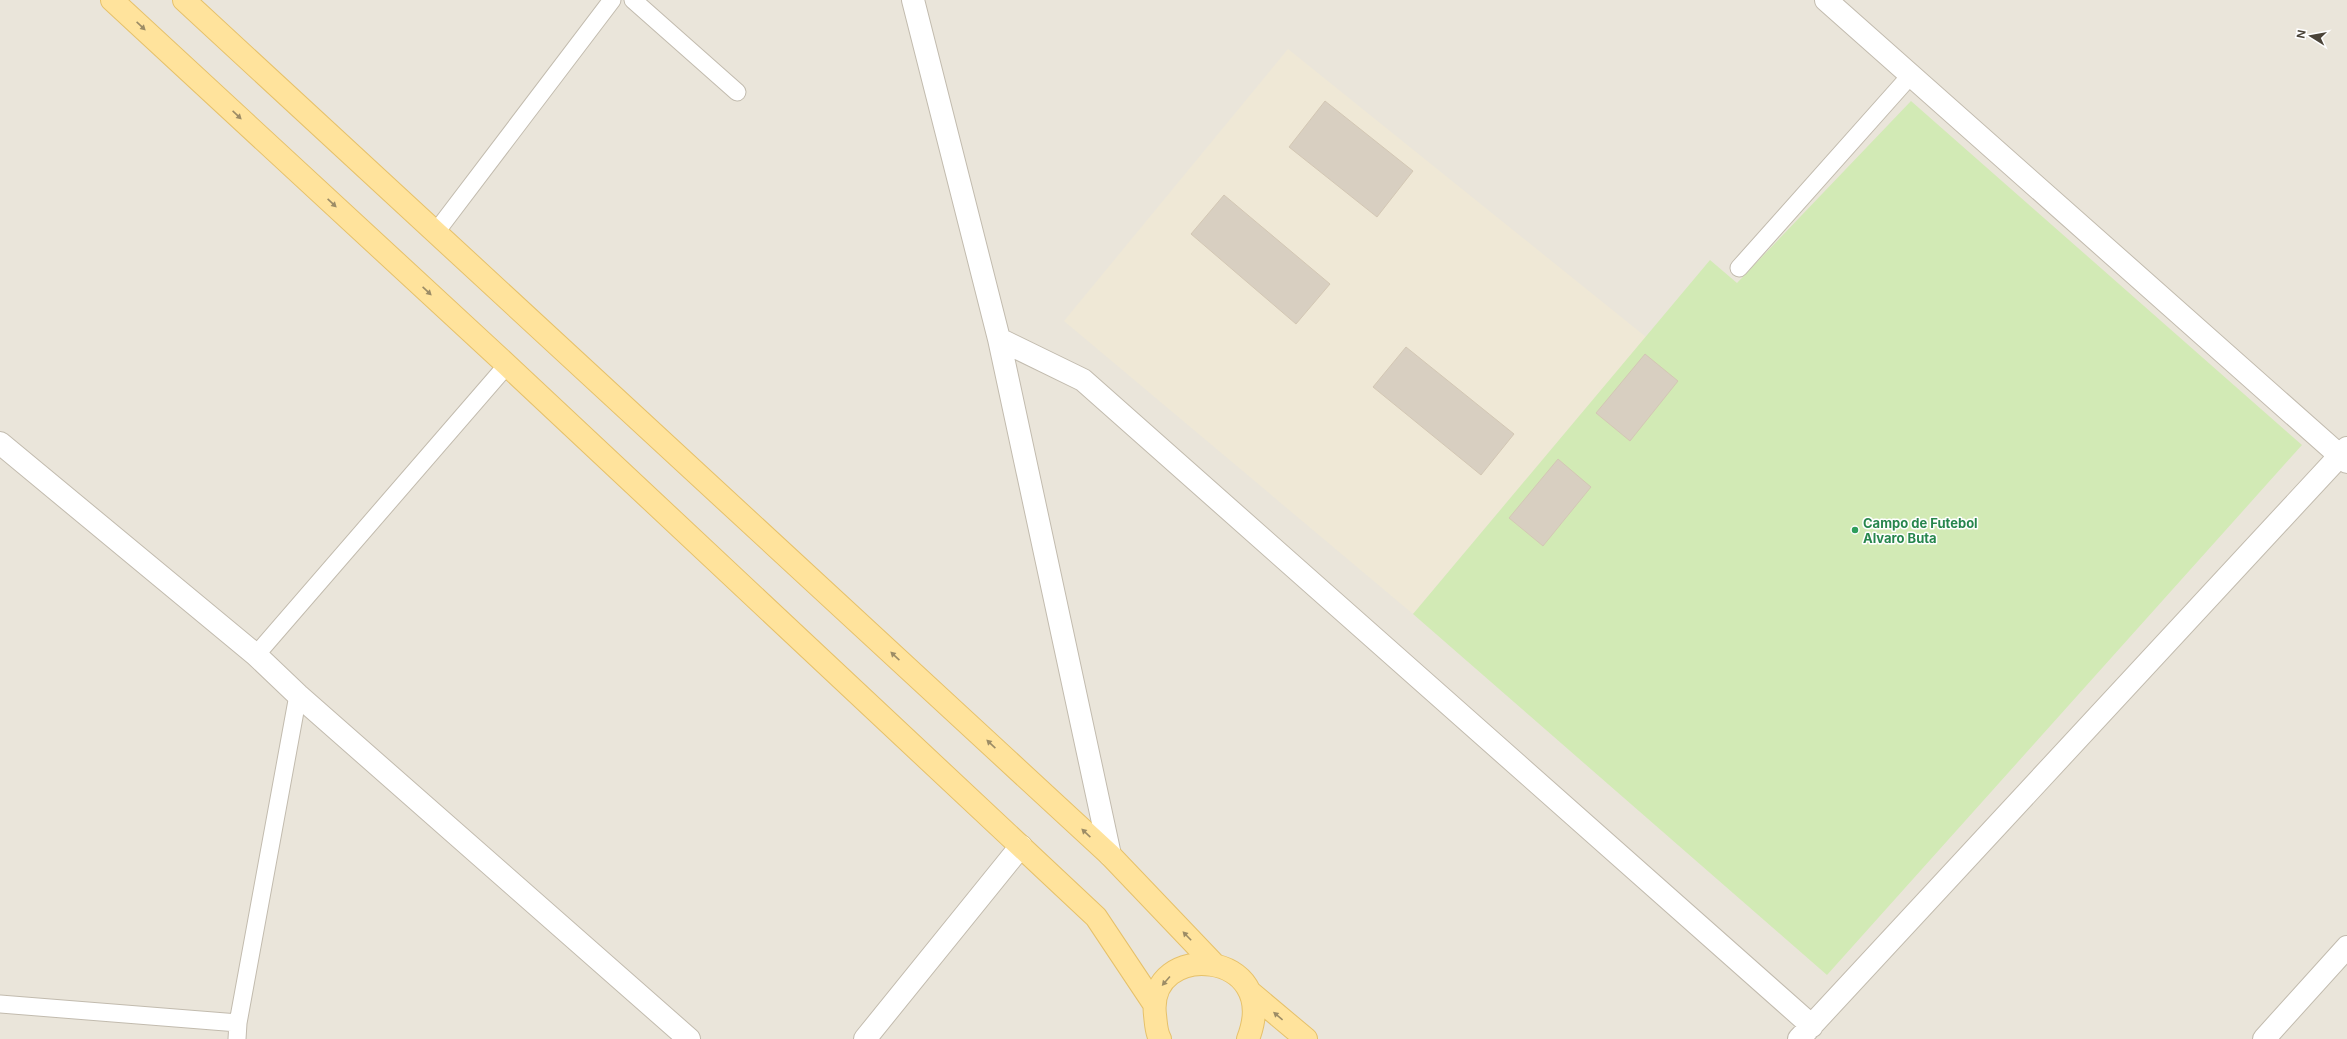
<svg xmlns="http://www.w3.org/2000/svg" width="2347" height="1039" font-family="Inter,sans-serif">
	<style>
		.residential { fill: #eae5da }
		.education { fill: #efe8d6 }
		.green { fill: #d2eab5 }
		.building { fill: #d8cfc1; stroke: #d3c7b4 }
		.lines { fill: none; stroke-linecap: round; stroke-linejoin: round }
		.service-casing { stroke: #c2bbae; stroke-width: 19 }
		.minor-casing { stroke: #c2bbae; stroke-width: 24 }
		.primary-casing { stroke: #e6c16a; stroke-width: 24 }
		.service { stroke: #fff; stroke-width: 17 }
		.minor { stroke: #fff; stroke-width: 22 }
		.primary { stroke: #ffe39c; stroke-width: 22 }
		.oneway { fill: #9c8c66 }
		.leisure-dot { fill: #2e9e5b; stroke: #fff; stroke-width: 1.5 }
		.labels { text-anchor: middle; stroke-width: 3; stroke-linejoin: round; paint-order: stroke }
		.leisure-label { font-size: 13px; font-weight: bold; fill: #27864d; stroke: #fff; text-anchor: start }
	</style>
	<rect width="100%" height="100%" fill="#f6f3ec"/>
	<path class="residential" d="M0,0h2347v1039h-2347z"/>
	<path class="education" d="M1288,49l358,288 -233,277 -349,-293z"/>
	<path class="green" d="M1911,101l391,344 -475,530 -414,-361 297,-354 27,23z"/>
	<path class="building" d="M1325,101l88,70 -36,46 -88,-70z
		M1224,195l106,89 -34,40 -105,-90z
		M1406,347l108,87 -33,41 -108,-88z
		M1645,354l33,27 -48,60 -34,-28z
		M1558,459l33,28 -48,59 -34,-28z"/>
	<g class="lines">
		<g class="service-casing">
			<path id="service" d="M633,0l104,92
				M436,232l176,-232
				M1739,268l171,-192
				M256,655l251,-290
				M0,1004l238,19
				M237,1039l1,-16 60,-328"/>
		</g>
		<g class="minor-casing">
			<path id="minor" d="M913,0l86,339 111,516
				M1826,0l521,462
				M999,339l84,41 729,646
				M0,443l256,212 42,40 391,344
				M865,1039l156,-193
				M1799,1039l548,-591
				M2264,1039l83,-92"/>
		</g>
		<g class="primary-casing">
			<path id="primary" d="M112,0l395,365 589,552 58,87
				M184,0l926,855 104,109
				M1250,992l56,47
				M1160,1039c-4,-7 -4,-16 -5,-24 -9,-76 128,-66 93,24"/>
		</g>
		<use href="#service" class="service"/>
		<use href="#minor" class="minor"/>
		<use href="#primary" class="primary"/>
	</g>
	<defs><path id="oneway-solid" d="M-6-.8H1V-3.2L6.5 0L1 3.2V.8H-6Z"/></defs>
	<g class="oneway">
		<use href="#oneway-solid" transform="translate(141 26) rotate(43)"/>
		<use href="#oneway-solid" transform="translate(237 115) rotate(43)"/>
		<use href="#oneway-solid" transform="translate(332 203) rotate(43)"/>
		<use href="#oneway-solid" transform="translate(427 291) rotate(43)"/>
		<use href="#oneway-solid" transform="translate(895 656) rotate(-137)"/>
		<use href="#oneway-solid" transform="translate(991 744) rotate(-137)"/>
		<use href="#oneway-solid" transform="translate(1086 833) rotate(-137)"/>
		<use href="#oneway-solid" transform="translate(1187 936) rotate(-134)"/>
		<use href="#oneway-solid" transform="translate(1166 981) rotate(131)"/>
		<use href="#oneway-solid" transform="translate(1278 1016) rotate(-140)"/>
	</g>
	<circle class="leisure-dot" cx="1855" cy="530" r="4"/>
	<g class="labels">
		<g class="leisure-label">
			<text x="1863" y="528">Campo de Futebol<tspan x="1863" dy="15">Alvaro Buta</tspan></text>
		</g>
	</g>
	<g transform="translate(2311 36) rotate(281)" stroke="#ffffff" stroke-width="3" paint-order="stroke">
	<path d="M0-3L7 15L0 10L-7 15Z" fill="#4b4439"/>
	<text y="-6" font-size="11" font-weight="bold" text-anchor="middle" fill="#4b4439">N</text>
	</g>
</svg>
